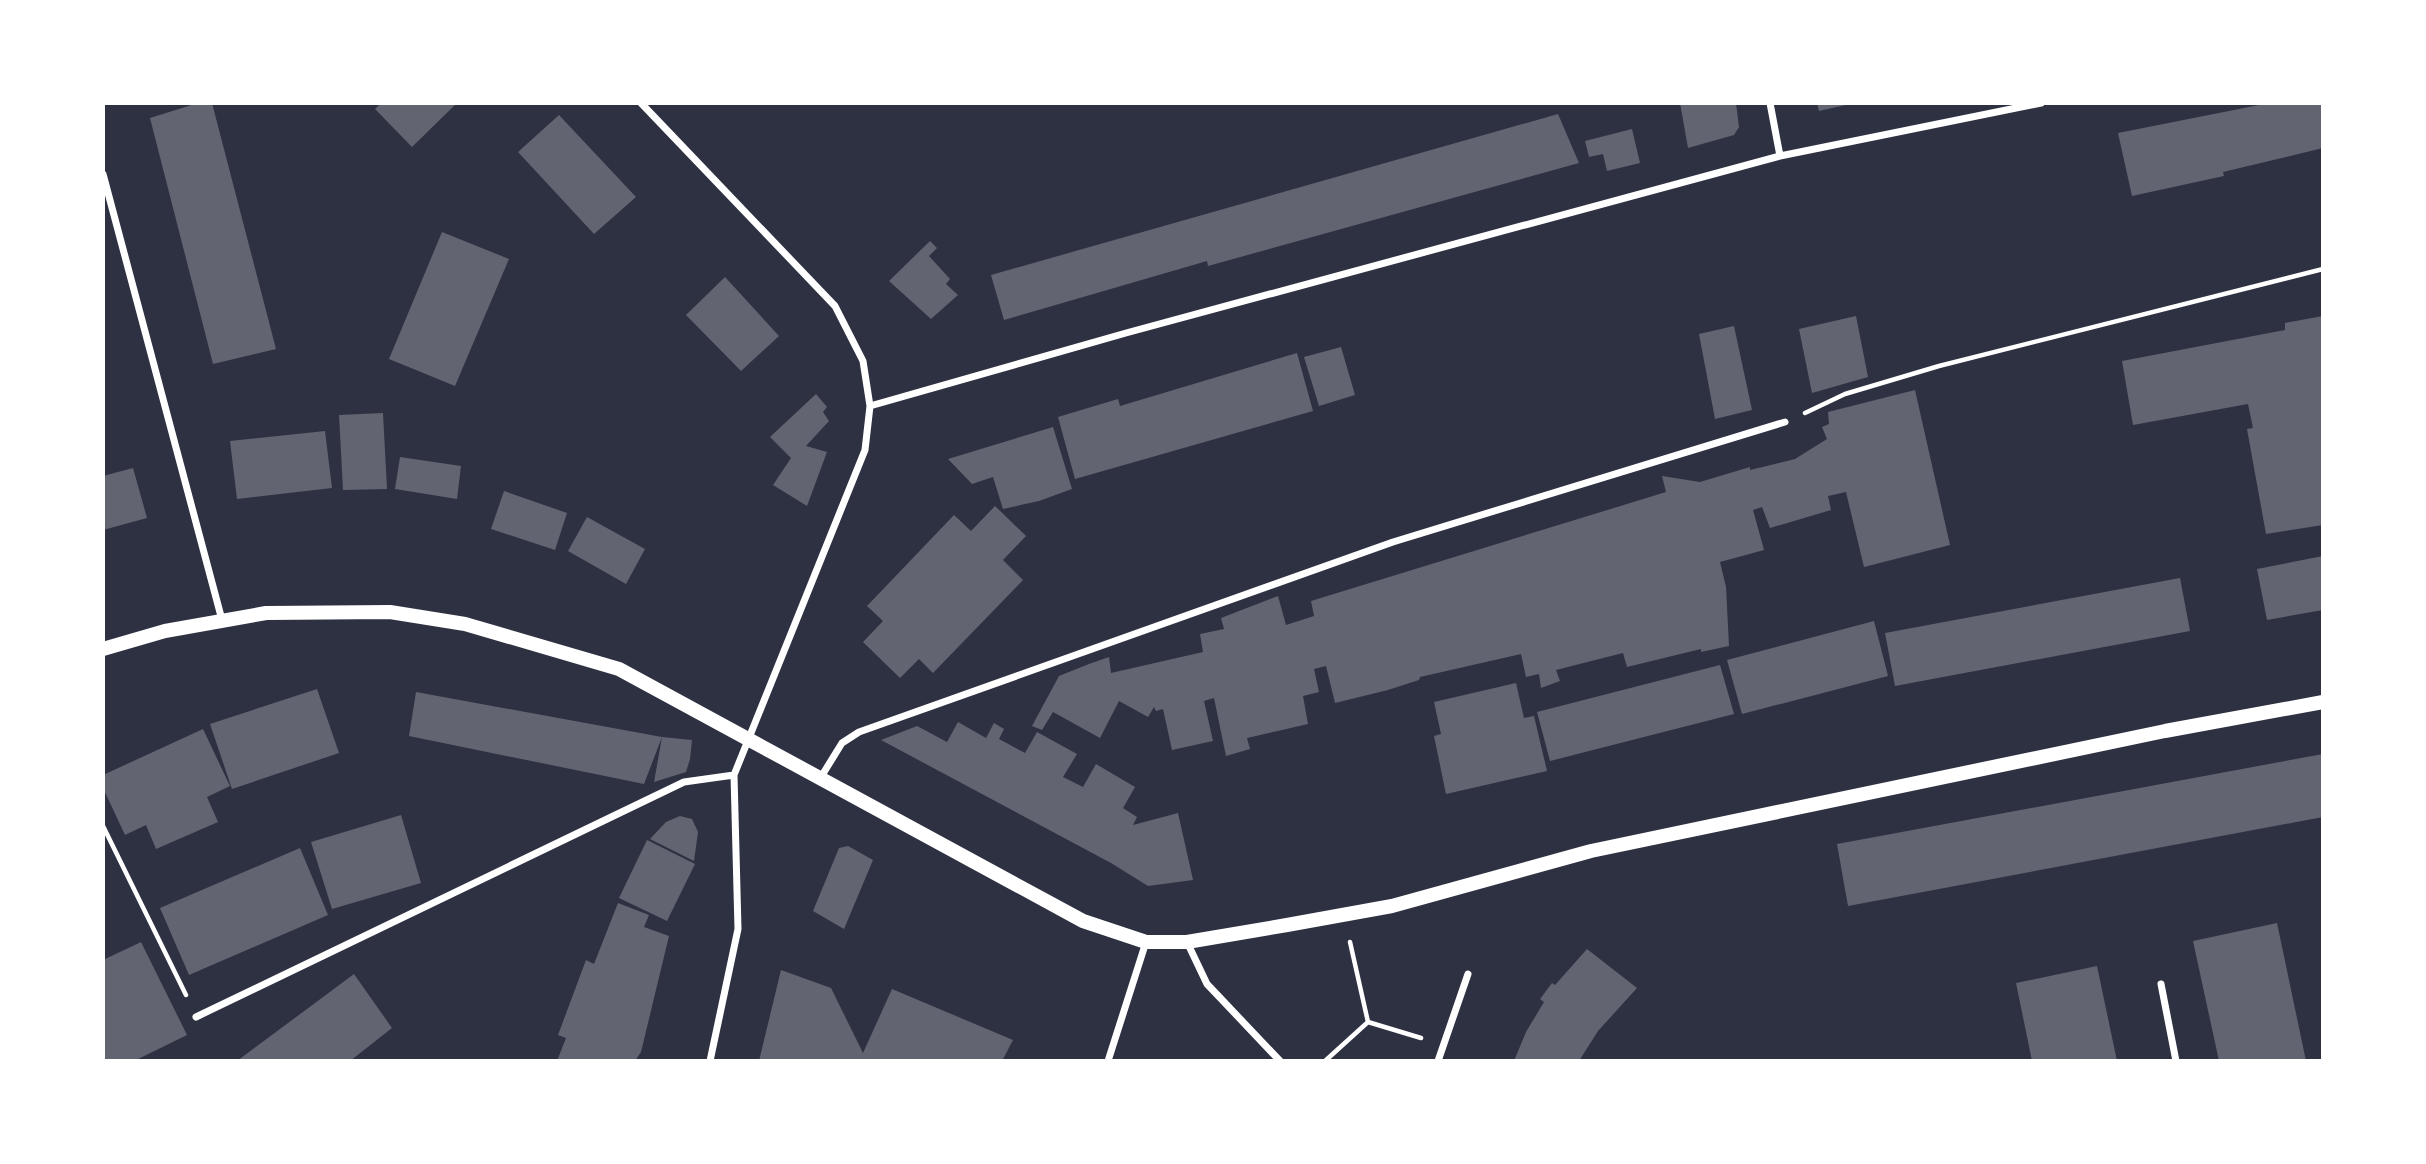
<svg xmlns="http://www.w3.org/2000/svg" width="2426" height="1164" font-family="'Titillium Web',sans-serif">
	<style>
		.building { fill: #626471 }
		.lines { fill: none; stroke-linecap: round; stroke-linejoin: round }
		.path { stroke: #fff; stroke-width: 4.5 }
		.minor { stroke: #fff; stroke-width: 7 }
		.secondary { stroke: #fff; stroke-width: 14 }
	</style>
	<rect width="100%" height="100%" fill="#2d3142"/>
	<path class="building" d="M198,103h14l64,246 -63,15 -63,-246z
		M381,103h76l-45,44 -37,-38z
		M1680,103h56l3,24 -5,8 -46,13z
		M1817,103h33v1l-31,7z
		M2269,103h54v45l-100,24 1,4 -92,20 -14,-63z
		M1558,114l21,49 -371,103 -1,-5 -203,59 -13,-45z
		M559,115l77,82 -42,37 -76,-82z
		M1632,129l8,34 -33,8 -4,-17 -14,3 -4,-16z
		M442,232l67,27 -54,127 -66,-27z
		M930,241l7,7 -8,8 21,23 -4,5 12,11 -27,24 -42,-38z
		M725,277l54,59 -38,35 -55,-56z
		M1856,316l12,61 -56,16 -13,-64z
		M2323,316v209l-57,9 -19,-105 6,-1 -5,-24 -115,21 -11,-64 163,-31v-7z
		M1734,326l18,84 -37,9 -16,-85z
		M1341,347l14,48 -36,11 -15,-49z
		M1297,353l16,58 -238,68 -17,-62 60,-18 2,7z
		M1915,390l35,155 -86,22 -18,-75 -18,4 3,14 -61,18 -8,-21 -9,3 11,40 -44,12 6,25 3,59 -28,6v-3l-74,18 -4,-14 -67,17 4,11 -19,7 -2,-14 -13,3 -5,-23 -101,23 -1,3 -31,10 -53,13 -9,-37 -12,3 5,23 -16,4 5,28 -61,14 3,11 -24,7 -12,-58 -10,3 9,40 -41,9 -9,-41 -7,2 -2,-4 -6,10 -29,-16 -19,37 -47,-26 -11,18 -10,-4 27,-50 30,-12 20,-7 2,16 92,-21 -3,-18 24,-5 -3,-11 57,-22 8,29 28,-9 -3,-15 355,-109 -4,-16 38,6 50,-15v3l45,-11 32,-20 -5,-12 7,-3 -1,-12z
		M816,394l11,13 -4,5 6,9 -23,25 21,6 -20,54 -34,-21 18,-27 -21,-21z
		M383,413l4,76 -44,1 -4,-75z
		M1053,427l19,62 -33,12 -36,8 -10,-32 -21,7 -24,-25z
		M325,431l7,57 -95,11 -7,-58z
		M400,457l61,9 -4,33 -62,-10z
		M133,468l14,50 -44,12v-54z
		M504,491l63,22 -12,37 -64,-21z
		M995,506l31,30 -23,24 20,20 -90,93 -14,-14 -19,19 -37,-36 20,-21 -16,-15 87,-91 17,16z
		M587,517l58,32 -19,35 -58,-33z
		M2323,556v54l-56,10 -10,-51z
		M2180,578l10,53 -295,55 -10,-53z
		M1874,621l14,55 -146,38 -15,-54z
		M1720,665l14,49 -184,47 -13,-49z
		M1516,683l8,35 10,-2 13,55 -101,23 -12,-58 7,-2 -7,-32z
		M317,689l22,64 -107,36 -22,-65z
		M416,692l246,45 -18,47 -235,-48z
		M958,722l28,16 8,-15 10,6 -5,10 26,14 12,-21 40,22 -14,23 20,10 13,-23 39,23 -12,21 14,9 -4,8 45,-12 15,67 -45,6 -37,-23 -230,-123 36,-14 30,16z
		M203,729l27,57 -23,11 11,25 -62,27 -10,-24 -21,10 -22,-47v-13z
		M662,737l30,3 -2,19 -4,13 -32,10z
		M2323,754v63l-475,89 -11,-62z
		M401,815l20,68 -89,26 -21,-67z
		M680,816l12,3 6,13 -4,29 -44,-22 16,-17z
		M647,840l48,24 -28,57 -48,-23z
		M848,846l25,14 -29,69 -31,-18 26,-63z
		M300,848l28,67 -139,60 -29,-67z
		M618,903l31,12 -5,12 25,9 -28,116 -6,9h-78l9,-23 -8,-3 28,-75 8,4z
		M2277,923l29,138h-87l-26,-120z
		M141,942l46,93 -53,26h-31v-101z
		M1587,949l50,39 -39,43 -19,30h-65l12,-29 18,-30 -4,-3 12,-16 3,2z
		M2097,966l20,95h-85l-16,-78z
		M781,970l50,18 32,65 29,-64 121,51 -11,21h-243z
		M354,974l38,54 -42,33h-113z"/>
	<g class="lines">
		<path class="path" d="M1805,413l40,-19 94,-28 384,-97
			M103,826l83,169
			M1350,942l18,80
			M1368,1022l53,16
			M1325,1061l43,-39"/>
		<path class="minor" d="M641,103l194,203 28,55 7,45 -5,44 -131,325 4,154 -28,132
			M1770,103l10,53
			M103,174l119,446
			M870,406l256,-73 654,-177 261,-53
			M821,777l21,-34 17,-11 534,-190 392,-120
			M1187,942l20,42 73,77
			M2161,984l15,77
			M196,1017l488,-235 50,-7
			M1108,1061l38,-119
			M1438,1061l30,-87"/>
		<path class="secondary" d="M103,649l62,-18 101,-18 124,-1 75,12 154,45 464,252 63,21h41l100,-17 105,-19 199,-55 574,-120 158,-29"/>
	</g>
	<rect width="2426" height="1164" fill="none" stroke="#ffffff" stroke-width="210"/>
</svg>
